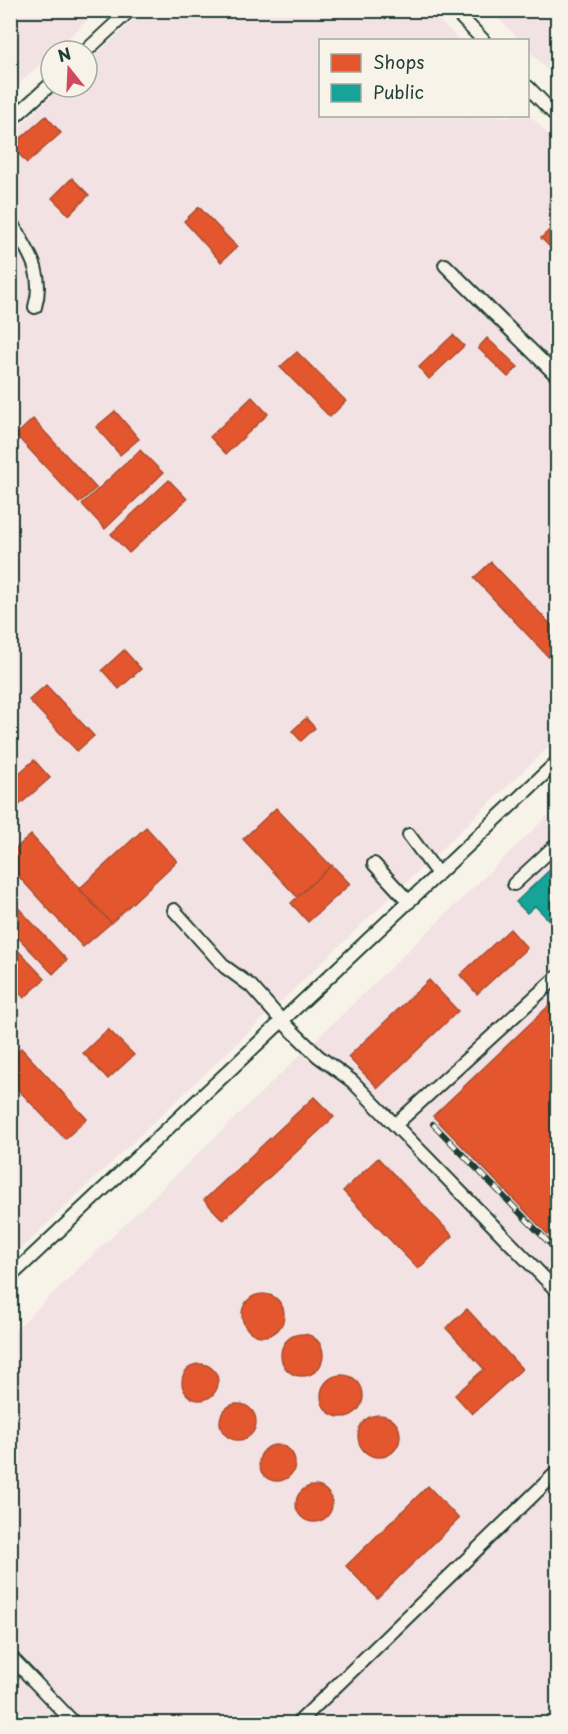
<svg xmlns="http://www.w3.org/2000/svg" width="568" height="1734" font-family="'Playpen Sans',sans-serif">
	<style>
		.built { fill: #f3e2e4 }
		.shops { fill: #e4572e; stroke: #a94f30; stroke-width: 1.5 }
		.public { fill: #17a398; stroke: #19847a; stroke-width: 1.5 }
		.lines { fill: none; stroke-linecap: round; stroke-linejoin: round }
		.minor-casing { stroke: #1f3d34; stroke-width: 16 }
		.minor { stroke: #f7f3e8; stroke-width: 12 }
		.rail-casing { stroke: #1f3d34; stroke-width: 6 }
		.rail { stroke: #f7f3e8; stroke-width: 4; stroke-dasharray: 11; stroke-linecap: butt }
	</style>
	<rect width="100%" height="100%" fill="#f7f3e8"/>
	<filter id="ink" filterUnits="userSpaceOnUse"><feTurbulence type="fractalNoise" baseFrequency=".0167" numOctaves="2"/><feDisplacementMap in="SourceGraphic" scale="12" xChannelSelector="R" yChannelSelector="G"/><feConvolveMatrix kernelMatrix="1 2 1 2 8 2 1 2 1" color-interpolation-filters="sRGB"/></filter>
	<g filter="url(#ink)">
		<path class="built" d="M11,10h87v1l-44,40h-3v3l-40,37z
			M143,11h287l29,29h-139v76h208v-3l29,31v595l-546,519v-1124l50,-47h26v-24z
			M491,11h66v69l-29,-31v-9h-8z
			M557,807v916h-546l-1,-388z"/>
		<path class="shops" d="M46,116l15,17 -34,30 -15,-17z
			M72,178l17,17 -20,20 -17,-17z
			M199,207l38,40 -16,15 -37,-41z
			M556,224l2,1v30l-17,-17z
			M453,335l11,11 -35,33 -10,-12z
			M487,338l31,29 -10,10 -30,-29z
			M297,352l49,49 -16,16 -50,-50z
			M252,397l16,17 -42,40 -16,-17z
			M115,411l24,28 -19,16 -24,-28z
			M33,419l63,69 -17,15 -63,-68z
			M140,450l23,23 -58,56 -23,-25z
			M169,480l18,19 -58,54 -18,-19z
			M491,562l67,70 -2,33 -82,-87z
			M124,650l17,19 -22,20 -17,-19z
			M46,685l48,51 -17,15 -48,-51z
			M306,718l9,10 -14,13 -9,-10z
			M34,760l16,18 -40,35v-32z
			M276,808l55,58 -34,31 -54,-58z
			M146,827l31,34 -66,62 -32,-34z
			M31,835l80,88 -28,24 -73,-80v-14z
			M332,865l18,19 -42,38 -17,-19z
			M10,899l57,61 -14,14 -43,-45z
			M510,929l17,19 -50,46 -17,-19z
			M10,942l35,37 -21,19 -14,-15z
			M429,980l29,31 -80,77 -30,-31z
			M558,997v248l-125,-129z
			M108,1029l26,26 -26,24 -25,-26z
			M21,1048l66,71 -22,20 -55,-58v-23z
			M314,1097l20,20 -111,103 -19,-20z
			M378,1158l75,78 -35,33 -75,-78z
			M242 1315a21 21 0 1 1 42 0a21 21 0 1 1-42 0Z
			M467,1309l55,60 -50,45 -17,-19 29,-26 -38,-41z
			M281 1355a21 21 0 1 1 42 0a21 21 0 1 1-42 0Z
			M182 1382a18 18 0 1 1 36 0a18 18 0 1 1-36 0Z
			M321 1396a21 21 0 1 1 42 0a21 21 0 1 1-42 0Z
			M220 1422a18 18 0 1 1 36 0a18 18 0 1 1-36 0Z
			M358 1436a21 21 0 1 1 42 0a21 21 0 1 1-42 0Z
			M259 1463a18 18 0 1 1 36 0a18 18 0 1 1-36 0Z
			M296 1504a18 18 0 1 1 36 0a18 18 0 1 1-36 0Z
			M428,1486l31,33 -82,79 -31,-32z"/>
		<path class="public" d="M558,862v49l-9,9 -14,-14 -8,7 -11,-11z"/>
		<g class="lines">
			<g class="minor-casing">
				<path id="minor" d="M454,10l29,30
					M86,51l44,-41
					M528,87l30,31
					M10,121l41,-37
					M12,224c17,29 33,48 23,83
					M445,265l113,112
					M409,835l29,39
					M374,864l35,38
					M514,884l44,-41
					M174,910l51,57 26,19 31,35 36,35 34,25 206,211
					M395,1125l163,-149
					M10,1277l548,-516
					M10,1656l65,68
					M297,1724l261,-253"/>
			</g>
			<use href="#minor" class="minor"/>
			<g class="rail-casing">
				<path id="rail" d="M433,1124l125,128"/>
			</g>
			<use href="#rail" class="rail"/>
		</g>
	</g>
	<rect width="568" height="1734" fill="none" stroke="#f7f3e8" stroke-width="36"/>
	<rect x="18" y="18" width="532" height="1698" fill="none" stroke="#1f3d34" stroke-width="2" filter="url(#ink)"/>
	<rect x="319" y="39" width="210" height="78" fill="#f7f3e8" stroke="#a1aaa0" stroke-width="1.5"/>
	<rect x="331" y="54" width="30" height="18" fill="#e4572e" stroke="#a1aaa0" stroke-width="1.5"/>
	<text x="373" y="69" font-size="18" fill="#1f3d34">Shops</text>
	<rect x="331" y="84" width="30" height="18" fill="#17a398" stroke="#a1aaa0" stroke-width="1.5"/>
	<text x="373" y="99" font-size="18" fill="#1f3d34">Public</text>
	<g transform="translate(69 69) rotate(342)"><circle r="28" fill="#f7f3e8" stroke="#a1aaa0" stroke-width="1.5"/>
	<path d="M0-4.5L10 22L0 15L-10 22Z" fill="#d1495b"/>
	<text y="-9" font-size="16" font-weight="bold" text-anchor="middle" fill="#1f3d34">N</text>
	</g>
</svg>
